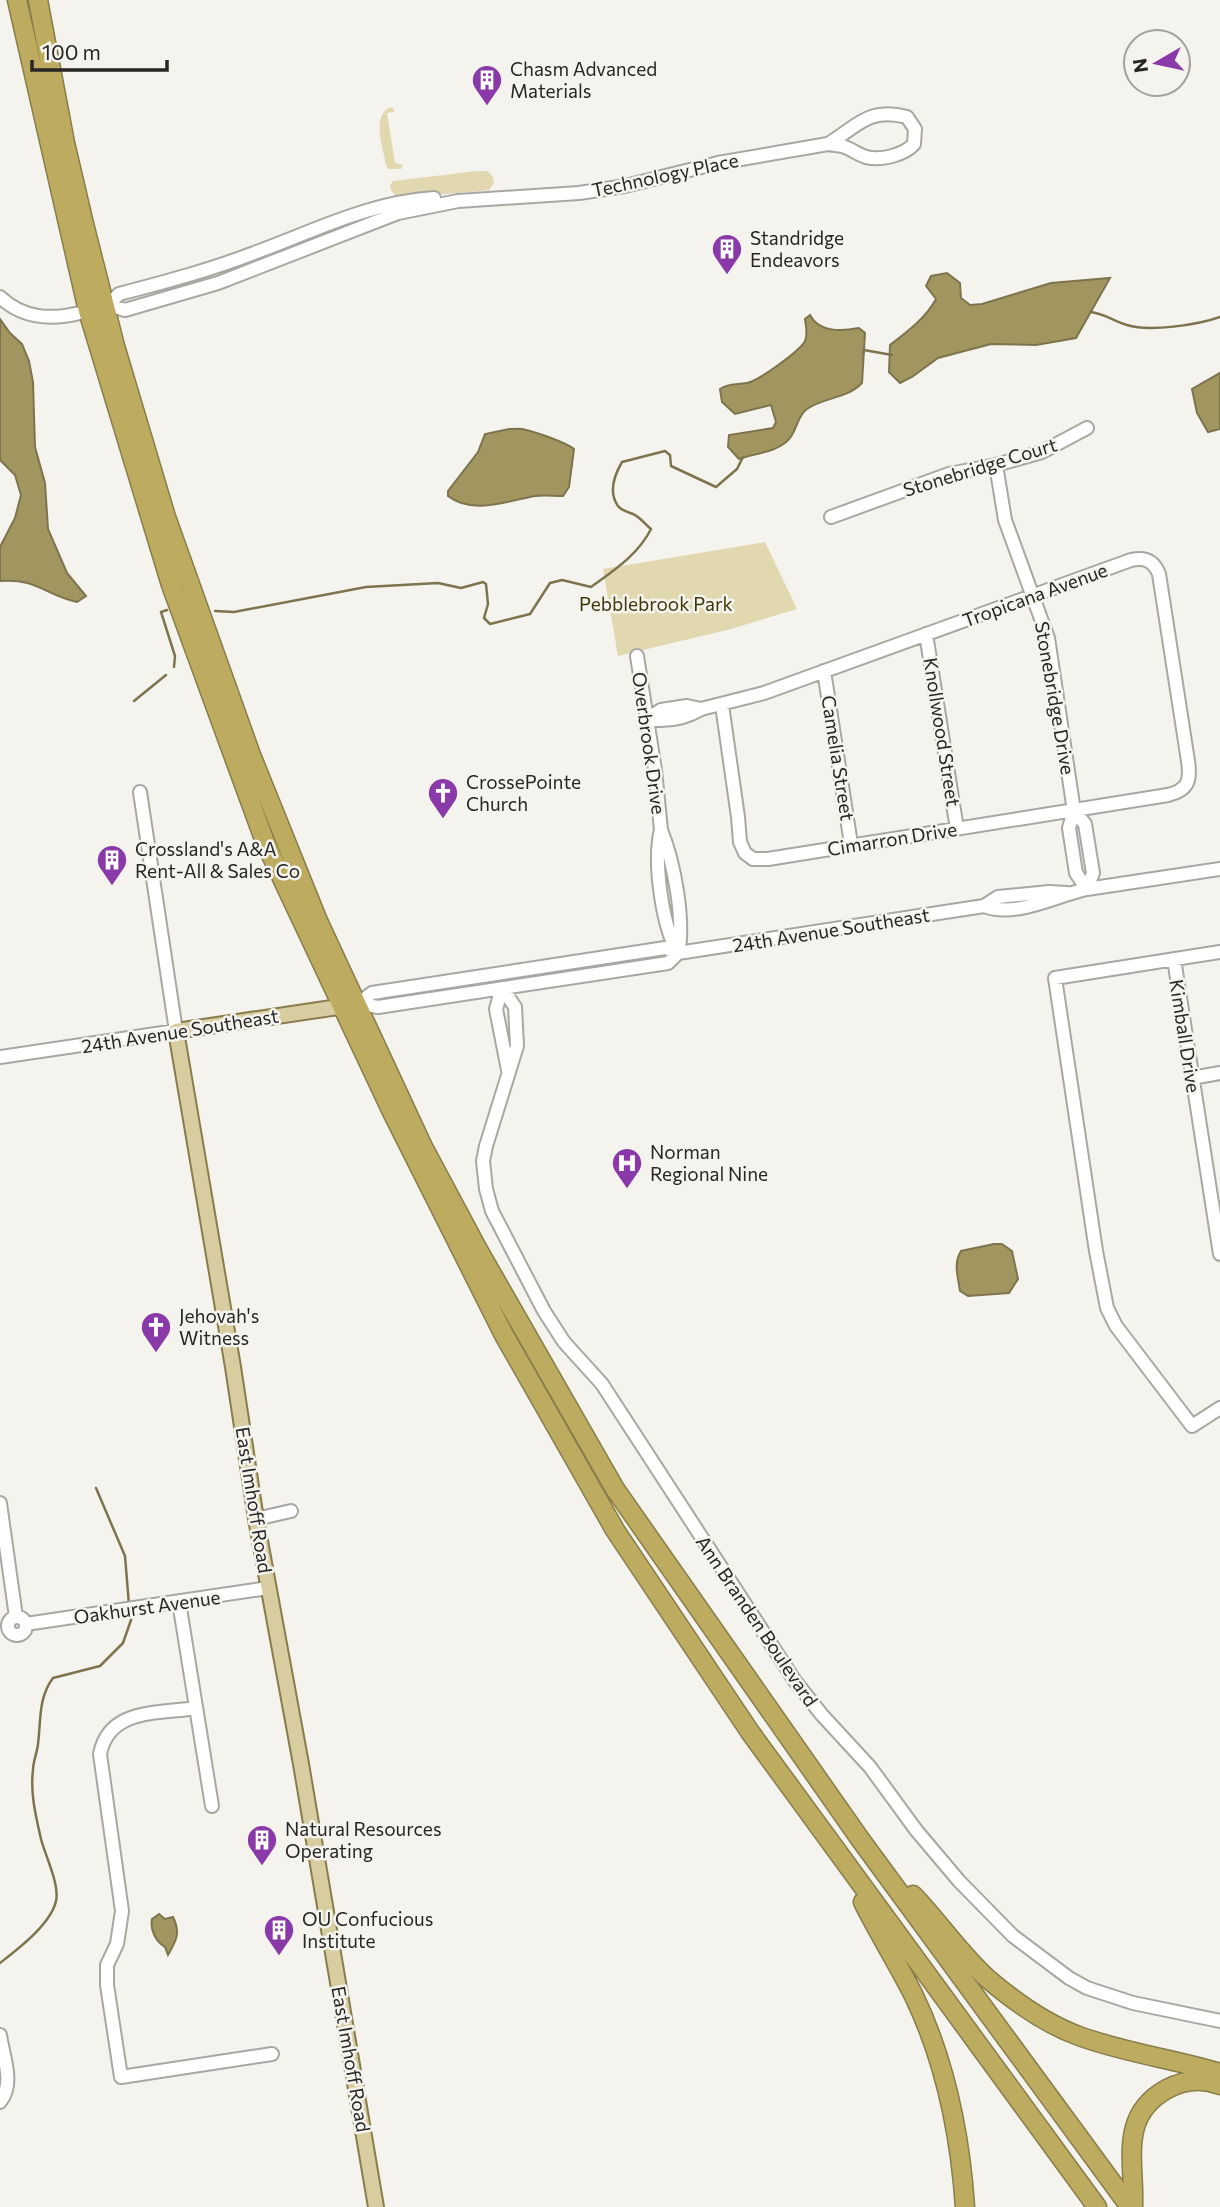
<svg xmlns="http://www.w3.org/2000/svg" width="1220" height="2207" font-family="Commissioner,sans-serif">
	<style>
		.green { fill: #e1d8af }
		.water { fill: #a29660; stroke: #7d744e; stroke-width: 2 }
		.lines { fill: none; stroke-linecap: round; stroke-linejoin: round }
		.stream { stroke: #7d744e; stroke-width: 2.5 }
		.minor-casing { stroke: #a8a7a2; stroke-width: 16 }
		.major-casing { stroke: #887d4b; stroke-width: 18 }
		.highway-casing { stroke: #887d4b; stroke-width: 21 }
		.minor { stroke: #fff; stroke-width: 12 }
		.major { stroke: #d7cda0; stroke-width: 14 }
		.highway { stroke: #bdac60; stroke-width: 18 }
		.labels { text-anchor: middle; stroke-width: 5; stroke-linejoin: round; paint-order: stroke }
		.poi-label { font-size: 19px; fill: #272625; stroke: #f4f3ee; text-anchor: start }
		.street-label { font-size: 19px; fill: #272625; stroke: #f4f3ee }
		.park-label { font-size: 19px; fill: #3f3608; stroke: #f4f3ee }
	</style>
	<rect width="100%" height="100%" fill="#f4f3ee"/>
	<path class="green" d="M390,107l4,2v3l-7,1 8,50 8,2 -2,4h-13l-2,-4c-3,-18 -15,-48 4,-58z
		M477,171h11l5,6 1,6 -5,7 -86,8c-8,-2 -12,-5 -13,-13l3,-4z
		M765,542l32,67 -66,20 -113,27 -15,-87z"/>
	<path class="water" d="M947,273l13,10 1,15 9,7 12,-1 69,-21 59,-5 -34,60 -40,7 -45,-1 -53,14 -26,19 -12,6 -11,-11 1,-27c17,-13 36,-27 46,-46l-10,-13 5,-10z
		M810,315c9,18 32,16 49,13l6,5 -3,50c-15,16 -38,14 -55,26 -9,6 -10,20 -17,29 -11,14 -34,15 -51,21l-11,-12 1,-12 44,-7 3,-6 -5,-17 -36,9 -13,-12 -2,-13c9,-6 16,-4 27,-6 11,-2 53,-32 58,-42 3,-6 1,-15 0,-22z
		M0,319l10,14 12,11 7,17 4,21 2,65 10,36 3,46 19,44 19,23 -9,6c-32,-7 -40,-24 -77,-21v-34l15,-29 6,-23 -6,-20 -15,-15z
		M1220,373v56l-12,3 -11,-19 -5,-24z
		M509,429c5,0 12,-1 17,1 10,2 41,13 48,19l-5,38 -6,9c-10,0 -19,-1 -28,0 -28,5 -63,19 -87,0v-5l30,-39 7,-18z
		M994,1244h8l10,7 6,28 -9,14 -41,3 -8,-5c-2,-15 -7,-27 1,-40z
		M159,1914l6,5 8,-2c8,16 3,24 -5,38l-3,-8c-10,-6 -15,-18 -13,-28z"/>
	<g class="lines">
		<path class="stream" d="M1091,312c14,2 23,9 36,13 22,7 71,0 93,-8
			M863,353l1,-3 28,5
			M167,610l-6,2 14,44 -1,11
			M215,611l19,1 132,-25 72,-4 23,5 22,-6 3,2 2,20 -4,14 6,6 40,-10 20,-31 12,-3 29,7c22,-16 47,-32 60,-58 -6,-5 -11,-12 -18,-15 -5,-2 -11,-3 -15,-8 -10,-14 -3,-32 4,-44l43,-11 5,4 1,11 45,21 21,-18 6,-12
			M134,701l32,-26
			M96,1488l29,68 4,49
			M0,1963c18,-14 51,-39 56,-62 4,-16 -11,-46 -15,-62 -5,-22 -11,-46 -8,-69 0,-8 4,-17 5,-26 3,-23 0,-46 15,-66l47,-12 23,-23 8,-23 -1,-9"/>
		<g class="minor-casing">
			<path id="minor" d="M0,297c23,22 51,23 80,16 16,-4 28,-6 39,-19 46,-12 91,-24 135,-41 60,-22 116,-51 180,-55
				M109,305l16,5 93,-27 180,-70 60,-12 121,-8 46,-7 93,-23 110,-19c6,1 12,1 17,3 8,3 14,8 21,10 15,4 38,-2 48,-13l1,-15 -8,-12c-39,-10 -49,9 -79,27
				M996,465l9,55 43,118 26,173 -5,17 7,45 11,16
				M831,517l118,-43 47,-9 46,-13 45,-24
				M926,634l31,195
				M637,656l18,114 6,60
				M824,671l27,173
				M687,706l14,3c-17,10 -35,13 -54,10l14,-9z
				M701,709l63,-16 367,-133c14,-3 23,1 28,14l29,187c3,20 0,29 -20,34l-400,64h-15l-8,-6 -5,-11 -2,-25 -16,-112
				M1074,811l11,13 8,49 -6,16
				M661,830c13,32 24,90 17,123 -16,-28 -25,-92 -17,-123z
				M984,906c33,12 70,-10 103,-17l133,-20
				M1220,952l-165,26 41,273 11,57 9,18 76,100 28,-18
				M1174,959l46,295
				M502,988l13,19 2,39 -31,100 -3,15 3,28 6,22 52,100 20,31 38,42 193,297 27,34 48,52 46,63 43,51 54,55 56,42 18,10 46,15 87,18
				M502,988l-6,21 12,61
				M357,1004l15,-11 293,-45 13,5 306,-47 14,-9 51,-5 18,1
				M360,1004l18,3 290,-44 10,-10
				M0,1057l176,-26 -36,-239
				M1192,1078l28,-5
				M0,1503l16,114
				M256,1519l35,-8
				M179,1602l33,204
				M8 1626a9 9 0 1 1 18 0a9 9 0 1 1-18 0Z
				M26,1624l242,-36
				M196,1708c-38,6 -87,0 -96,46l22,157 -5,33 -10,21v20l14,92 151,-23
				M0,2035c3,21 15,49 0,67"/>
		</g>
		<g class="major-casing">
			<path id="major" d="M352,1005l-176,26 57,336 23,152 45,245 75,443"/>
		</g>
		<g class="highway-casing">
			<path id="highway" d="M17,0l71,311 83,274 94,257 127,270 112,223 111,195 135,202 347,475
				M38,0l27,143 19,81 31,122 51,171 85,238 67,166 105,226 54,101 138,241 245,350 270,368
				M913,1895c26,27 47,59 75,84 27,23 58,45 91,57 46,17 95,23 141,37
				M863,1902c16,32 35,62 51,94 32,67 46,137 51,211
				M1133,2207c2,-45 -15,-91 34,-118 17,-9 35,-11 53,-4"/>
		</g>
		<use href="#minor" class="minor"/>
		<use href="#major" class="major"/>
		<use href="#highway" class="highway"/>
	</g>
	<defs>
		<g id="building-pin" transform="scale(1.575)"><path d="M0 17L-7.5 6A9.5 9.5 0 1 1 7.5 6Z" fill="#8a39a8" stroke="#f4f3ee"/><path d="M-4-6H4V6H1V3H-1V6H-4ZM-2.5-4.3h1.7v1.8h-1.7ZM.8-4.3h1.7v1.8H.8ZM-2.5-1h1.7V.8h-1.7ZM.8-1h1.7V.8H.8Z" fill="#fff"/></g>
		<g id="church-pin" transform="scale(1.575)"><path d="M0 17L-7.5 6A9.5 9.5 0 1 1 7.5 6Z" fill="#8a39a8" stroke="#f4f3ee"/><path d="M-1.2-6h2.4v3.5h3.3v2.4h-3.3V6h-2.4V-.1h-3.3v-2.4h3.3Z" fill="#fff"/></g>
		<g id="hospital-pin" transform="scale(1.575)"><path d="M0 17L-7.5 6A9.5 9.5 0 1 1 7.5 6Z" fill="#8a39a8" stroke="#f4f3ee"/><path d="M-5-5h3v3.5h4V-5h3V5h-3V1.5h-4V5h-3Z" fill="#fff"/></g>
	</defs>
	<g fill-rule="evenodd">
		<use href="#building-pin" x="487" y="80"/>
		<use href="#building-pin" x="727" y="249"/>
		<use href="#church-pin" x="443" y="793"/>
		<use href="#building-pin" x="112" y="860"/>
		<use href="#hospital-pin" x="627" y="1163"/>
		<use href="#church-pin" x="156" y="1327"/>
		<use href="#building-pin" x="262" y="1840"/>
		<use href="#building-pin" x="279" y="1930"/>
	</g>
	<g class="labels">
		<g class="poi-label">
			<text x="510" y="76">Chasm Advanced<tspan x="510" dy="22">Materials</tspan></text>
			<text x="750" y="245">Standridge<tspan x="750" dy="22">Endeavors</tspan></text>
			<text x="466" y="789">CrossePointe<tspan x="466" dy="22">Church</tspan></text>
			<text x="135" y="856">Crossland's A&amp;A<tspan x="135" dy="22">Rent-All &amp; Sales Co</tspan></text>
			<text x="650" y="1159">Norman<tspan x="650" dy="22">Regional Nine</tspan></text>
			<text x="179" y="1323">Jehovah's<tspan x="179" dy="22">Witness</tspan></text>
			<text x="285" y="1836">Natural Resources<tspan x="285" dy="22">Operating</tspan></text>
			<text x="302" y="1926">OU Confucious<tspan x="302" dy="22">Institute</tspan></text>
		</g>
		<g class="street-label">
			<text transform="translate(665 175) rotate(-12)" y="7">Technology Place</text>
			<text transform="translate(980 467) rotate(-17)" y="7">Stonebridge Court</text>
			<text transform="translate(1035 595) rotate(-20)" y="7">Tropicana Avenue</text>
			<text transform="translate(1055 698) rotate(80)" y="7">Stonebridge Drive</text>
			<text transform="translate(942 732) rotate(81)" y="7">Knollwood Street</text>
			<text transform="translate(649 743) rotate(82)" y="7">Overbrook Drive</text>
			<text transform="translate(838 758) rotate(81)" y="7">Camelia Street</text>
			<text transform="translate(892 839) rotate(-9)" y="7">Cimarron Drive</text>
			<text transform="translate(831 930) rotate(-9)" y="7">24th Avenue Southeast</text>
			<text transform="translate(180 1031) rotate(-9)" y="7">24th Avenue Southeast</text>
			<text transform="translate(1185 1036) rotate(81)" y="7">Kimball Drive</text>
			<text transform="translate(254 1500) rotate(81)" y="7">East Imhoff Road</text>
			<text transform="translate(147 1607) rotate(-8)" y="7">Oakhurst Avenue</text>
			<text transform="translate(757 1621) rotate(56)" y="7">Ann Branden Boulevard</text>
			<text transform="translate(351 2059) rotate(80)" y="7">East Imhoff Road</text>
		</g>
		<g class="park-label">
			<text x="656" y="611">Pebblebrook Park</text>
		</g>
	</g>
	<g transform="translate(1157 63) rotate(261)"><circle r="33" fill="#f4f3ee" stroke="#a2a19e" stroke-width="2"/>
	<path d="M0-5L12 26L0 18L-12 26Z" fill="#8a39a8"/>
	<text y="-10" font-size="19" font-weight="bold" text-anchor="middle" fill="#272625">N</text>
	</g>
	<path d="M32 60v10h135v-10" fill="none" stroke="#272625" stroke-width="3.5"/>
	<text x="42" y="60" font-size="21" fill="#272625" stroke="#f4f3ee" stroke-width="5" paint-order="stroke">100 m</text>
</svg>
